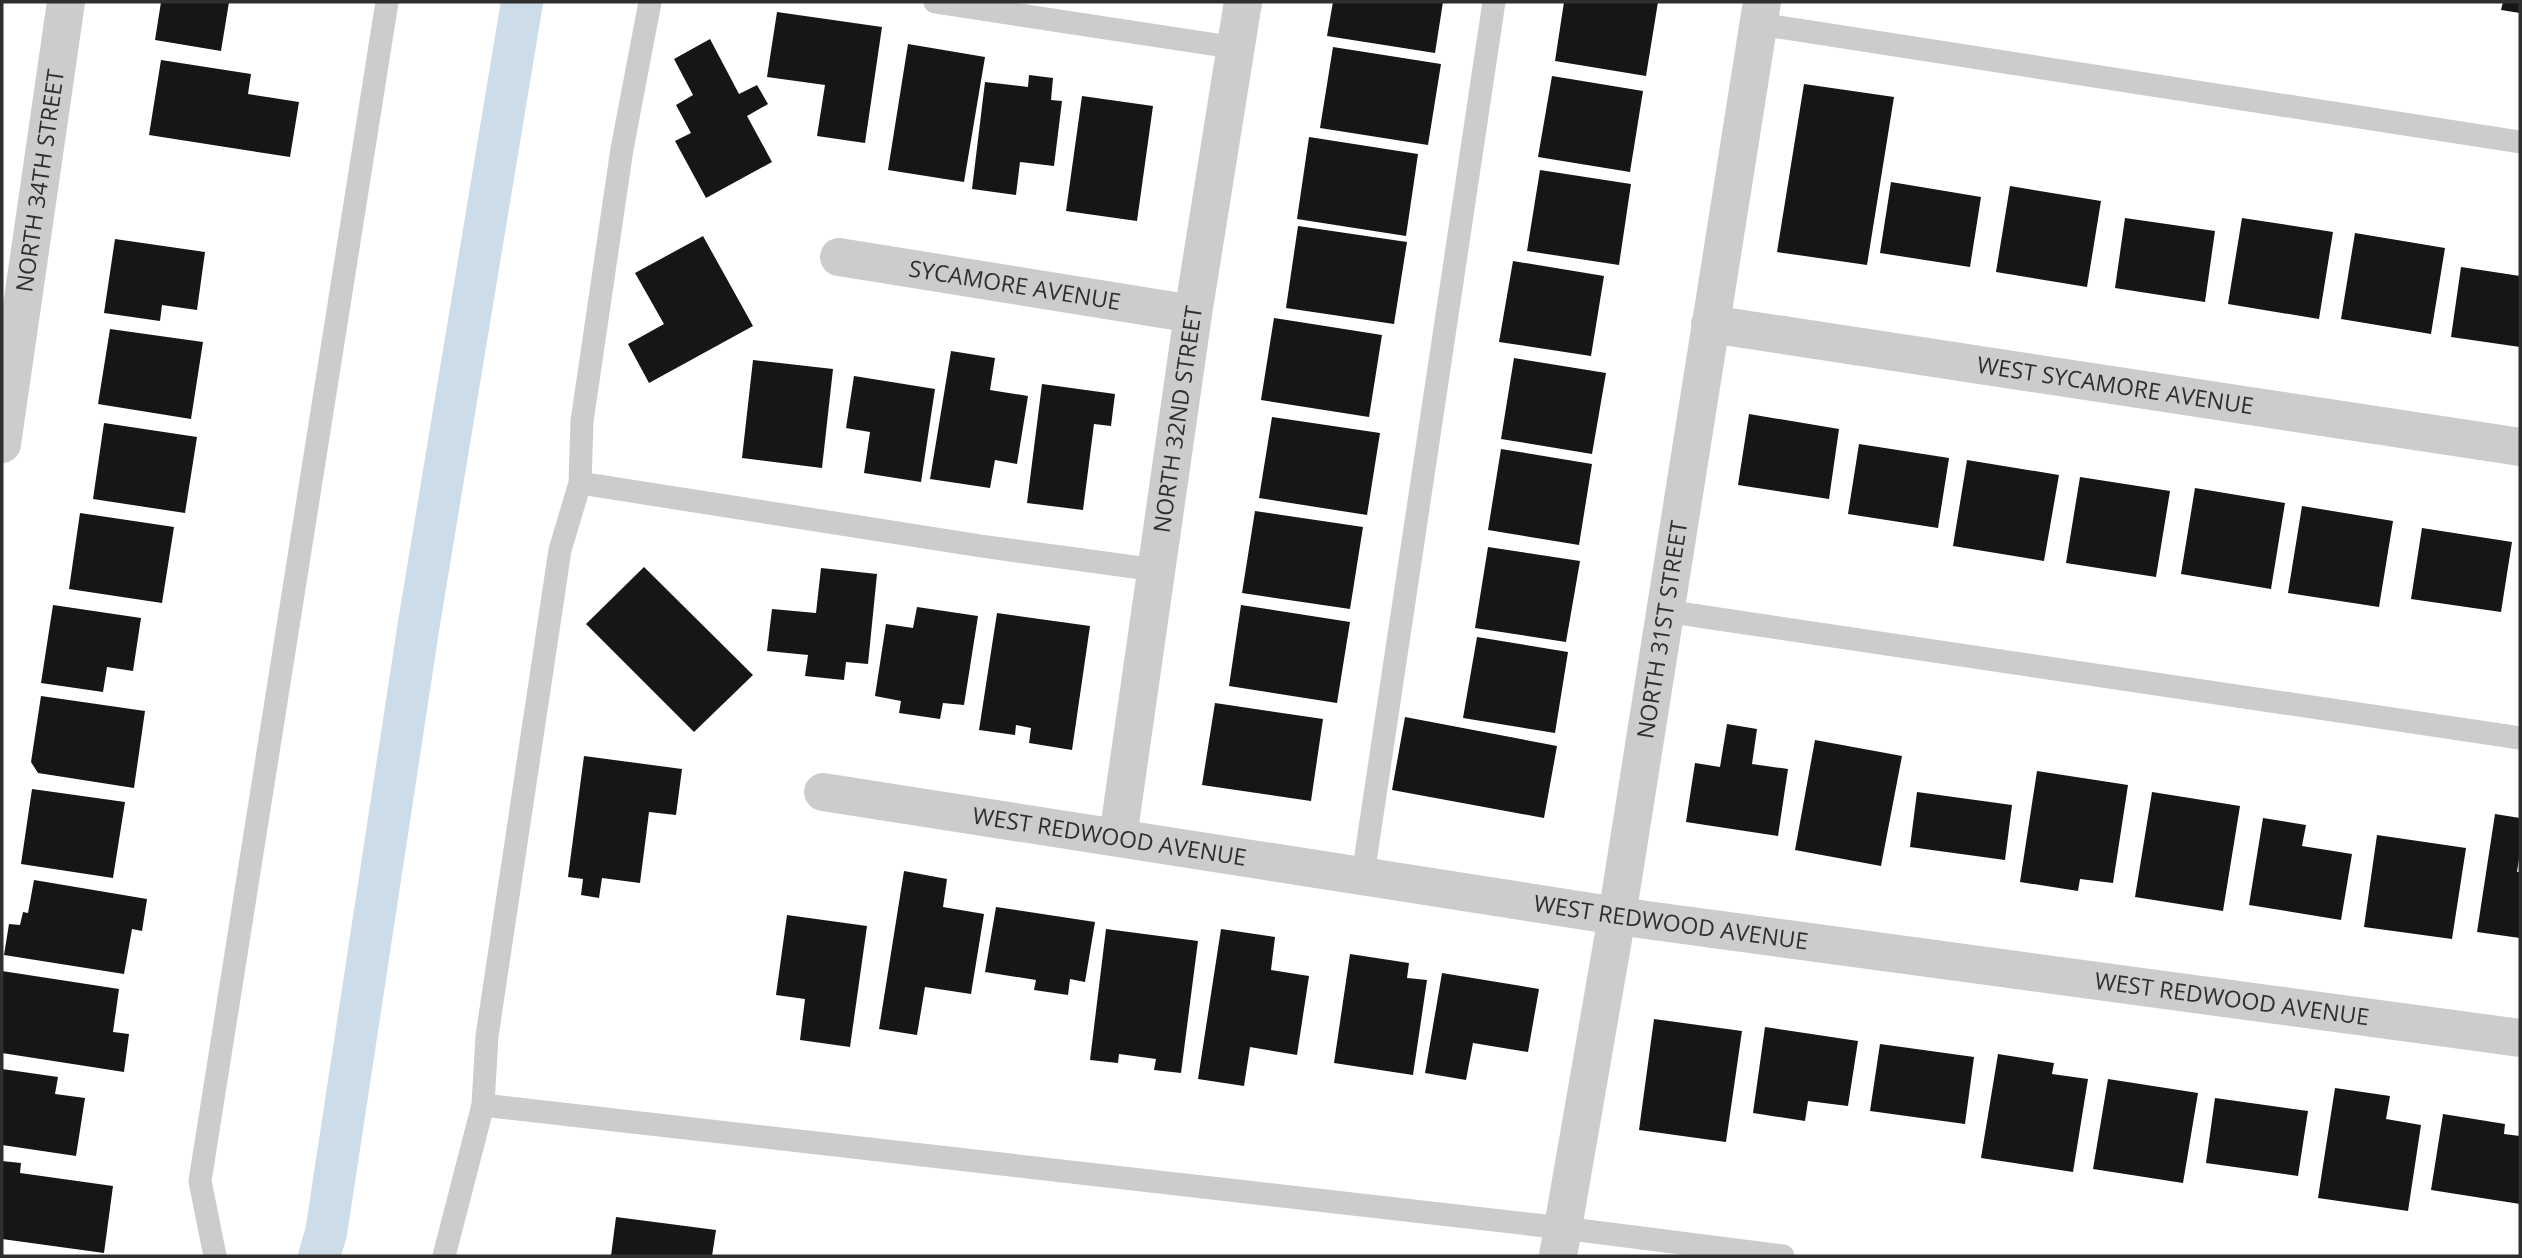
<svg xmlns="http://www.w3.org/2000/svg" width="2522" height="1258" font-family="'Open Sans',sans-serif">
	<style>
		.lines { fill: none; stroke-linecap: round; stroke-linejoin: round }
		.canal { stroke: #ccdde9; stroke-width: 42 }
		.building { fill: #161616 }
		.lane { stroke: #ccc; stroke-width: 23 }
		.street { stroke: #ccc; stroke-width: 38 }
		.labels { text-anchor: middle; stroke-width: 7; stroke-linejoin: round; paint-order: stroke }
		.street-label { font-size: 23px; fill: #2f2f2f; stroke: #fff }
	</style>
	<rect width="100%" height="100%" fill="#fff"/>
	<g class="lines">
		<path class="canal" d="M319,1256l7,-23 93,-610 103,-621"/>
	</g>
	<path class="building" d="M161,2h68l-8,49 -66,-11z
		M1333,2h110l-8,51 -108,-17z
		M1564,2h94l-12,74 -91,-15z
		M2503,2h17v11l-19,-3z
		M777,12l105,15 -17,116 -48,-7 8,-51 -58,-8z
		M710,39l29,55 18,-9 11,19 -21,12 25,46 -66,36 -31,-57 16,-8 -15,-28 17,-10 -19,-36z
		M908,44l77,13 -21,125 -76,-12z
		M1333,47l108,17 -13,81 -108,-17z
		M161,60l90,14 -3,20 51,8 -9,55 -141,-22z
		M1029,75l24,3 -2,22 11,1 -8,65 -34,-4 -4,33 -44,-6 13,-107 43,5z
		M1552,76l91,15 -13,81 -92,-15z
		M1804,84l90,13 -27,168 -90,-13z
		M1082,96l71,10 -16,115 -71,-10z
		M1309,137l109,17 -12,82 -109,-17z
		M1540,170l91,14 -12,81 -92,-14z
		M1891,182l90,15 -11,70 -90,-14z
		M2010,186l91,15 -14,86 -91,-15z
		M2125,218l90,13 -10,71 -90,-14z
		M2242,218l91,14 -14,87 -91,-15z
		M1298,226l109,16 -13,82 -108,-16z
		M2355,233l90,15 -14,86 -90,-15z
		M703,236l50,90 -104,57 -21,-39 36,-20 -29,-51z
		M115,239l90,13 -8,58 -35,-5 -2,16 -56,-8z
		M1513,261l91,15 -13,80 -92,-14z
		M2461,267l59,9v71l-69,-10z
		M1274,318l108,17 -13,82 -108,-17z
		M110,329l93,13 -12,77 -93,-15z
		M951,351l44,7 -5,32 38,6 -11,68 -22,-4 -5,28 -60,-9z
		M1514,358l92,15 -14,81 -91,-15z
		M753,360l80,9 -11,99 -80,-10z
		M854,376l81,13 -14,93 -57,-9 6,-41 -24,-4z
		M1042,384l73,10 -4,32 -17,-2 -11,86 -56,-7z
		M1749,414l90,15 -10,70 -91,-14z
		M1272,417l108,16 -13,82 -108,-17z
		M104,423l93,14 -12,76 -92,-14z
		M1859,444l90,14 -11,70 -90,-14z
		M1501,449l91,15 -13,81 -91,-15z
		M1967,460l92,15 -15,86 -91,-15z
		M2080,477l90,14 -14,86 -90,-14z
		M2195,488l90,15 -14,86 -90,-15z
		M2302,506l91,15 -14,86 -91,-14z
		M1255,511l108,16 -13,82 -108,-16z
		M80,513l94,14 -12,76 -93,-14z
		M2422,528l90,14 -11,70 -90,-13z
		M1488,547l92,14 -14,81 -91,-14z
		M644,567l109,108 -59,57 -108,-108z
		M821,568l56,6 -9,90 -22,-2 -2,18 -39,-4 3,-21 -41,-4 5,-42 44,4z
		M53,605l88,13 -8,53 -26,-4 -4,25 -62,-9z
		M1241,605l109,17 -13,81 -108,-17z
		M917,607l61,9 -14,89 -21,-2 -3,16 -41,-6 2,-12 -26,-5 11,-72 27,4z
		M997,613l93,13 -18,124 -43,-7 2,-15 -15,-3 -1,10 -36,-5z
		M1477,637l91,15 -13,81 -92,-15z
		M41,696l104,15 -11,77 -96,-15 -7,-11z
		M1215,703l108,16 -12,82 -109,-16z
		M1405,717l152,29 -13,72 -152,-28z
		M1727,724l30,5 -5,35 36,5 -10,67 -92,-14 9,-59 25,4z
		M1815,740l87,16 -21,110 -86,-16z
		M584,756l98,13 -6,46 -27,-3 -9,71 -38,-5 -3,20 -18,-3 2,-16 -15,-2z
		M2037,771l91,14 -15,98 -33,-4 -2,12 -58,-9z
		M32,789l93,13 -12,76 -92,-14z
		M1917,792l95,13 -7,55 -95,-13z
		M2152,792l88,14 -17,105 -88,-14z
		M2495,814l25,4v34l-3,20h3v66l-43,-6z
		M2263,818l43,7 -4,21 50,8 -11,66 -92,-15z
		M2377,835l89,13 -14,91 -88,-12z
		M904,871l43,8 -4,28 41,7 -13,80 -46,-7 -8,48 -38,-6z
		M34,880l113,19 -5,32 -10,-2 -8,45 -120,-19 5,-31 11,1 3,-13 5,1z
		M996,907l99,15 -10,60 -15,-3 -2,16 -34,-5 2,-10 -51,-8z
		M787,915l80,11 -17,121 -50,-7 5,-41 -29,-4z
		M1106,929l92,12 -17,132 -27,-3 2,-11 -37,-5 -1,9 -28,-3z
		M1221,929l54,8 -4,33 38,6 -12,79 -47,-8 -6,39 -46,-7z
		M1350,954l59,9 -2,15 20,2 -14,95 -79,-12z
		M2,971l117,18 -6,43 16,2 -5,38 -122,-19z
		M1442,973l97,16 -11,63 -55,-9 -7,37 -41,-7z
		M1654,1019l88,12 -16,111 -87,-12z
		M1765,1027l93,14 -10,65 -40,-5 -3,20 -52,-8z
		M1880,1044l94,13 -9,67 -95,-13z
		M1998,1054l56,9 -2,11 36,5 -15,93 -92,-14z
		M2,1069l56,8 -3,17 30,4 -9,58 -74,-11z
		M2108,1079l90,14 -15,90 -90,-14z
		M2335,1088l55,8 -4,23 35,6 -13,86 -90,-13z
		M2215,1098l93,13 -10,65 -92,-13z
		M2443,1114l62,10 -1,10 16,2v68l-89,-14z
		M2,1161l19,2 -1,10 93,13 -9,67 -102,-14z
		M616,1217l100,13 -4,26h-101z"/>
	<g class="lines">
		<path class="lane" d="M935,2l302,46
			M1759,24l761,118
			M580,483l401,63 175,24
			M1665,611l855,127
			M1363,875l131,-873
			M483,1105l1080,123 220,28
			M215,1256l-15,-75 187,-1179
			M444,1256l39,-151 4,-69 73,-486 20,-67 2,-62 40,-272 28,-147"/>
		<g class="street">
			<path id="s1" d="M839,257l354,57"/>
			<path id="s2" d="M1710,324l810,123"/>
			<path id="s3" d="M2,444l64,-442"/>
			<path id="s4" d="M823,792l794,124 903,122"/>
			<path id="s5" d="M1118,837l75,-523 50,-312"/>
			<path id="s6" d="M1558,1256l59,-340 145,-914"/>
		</g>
	</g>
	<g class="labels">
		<g class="street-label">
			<text dy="8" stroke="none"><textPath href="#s3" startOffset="266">NORTH 34TH STREET</textPath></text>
			<text dy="8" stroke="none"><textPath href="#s1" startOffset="178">SYCAMORE AVENUE</textPath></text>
			<text dy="8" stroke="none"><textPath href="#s2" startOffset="410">WEST SYCAMORE AVENUE</textPath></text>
			<text dy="8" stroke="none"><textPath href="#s5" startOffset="422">NORTH 32ND STREET</textPath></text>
			<text dy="8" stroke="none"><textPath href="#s6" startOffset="635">NORTH 31ST STREET</textPath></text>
			<text dy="8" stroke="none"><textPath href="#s4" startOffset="290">WEST REDWOOD AVENUE</textPath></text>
			<text dy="8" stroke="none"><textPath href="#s4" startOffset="858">WEST REDWOOD AVENUE</textPath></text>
			<text dy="8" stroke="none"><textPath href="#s4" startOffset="1424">WEST REDWOOD AVENUE</textPath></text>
		</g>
	</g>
	<rect width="2522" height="1258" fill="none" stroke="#2f2f2f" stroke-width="7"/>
</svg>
